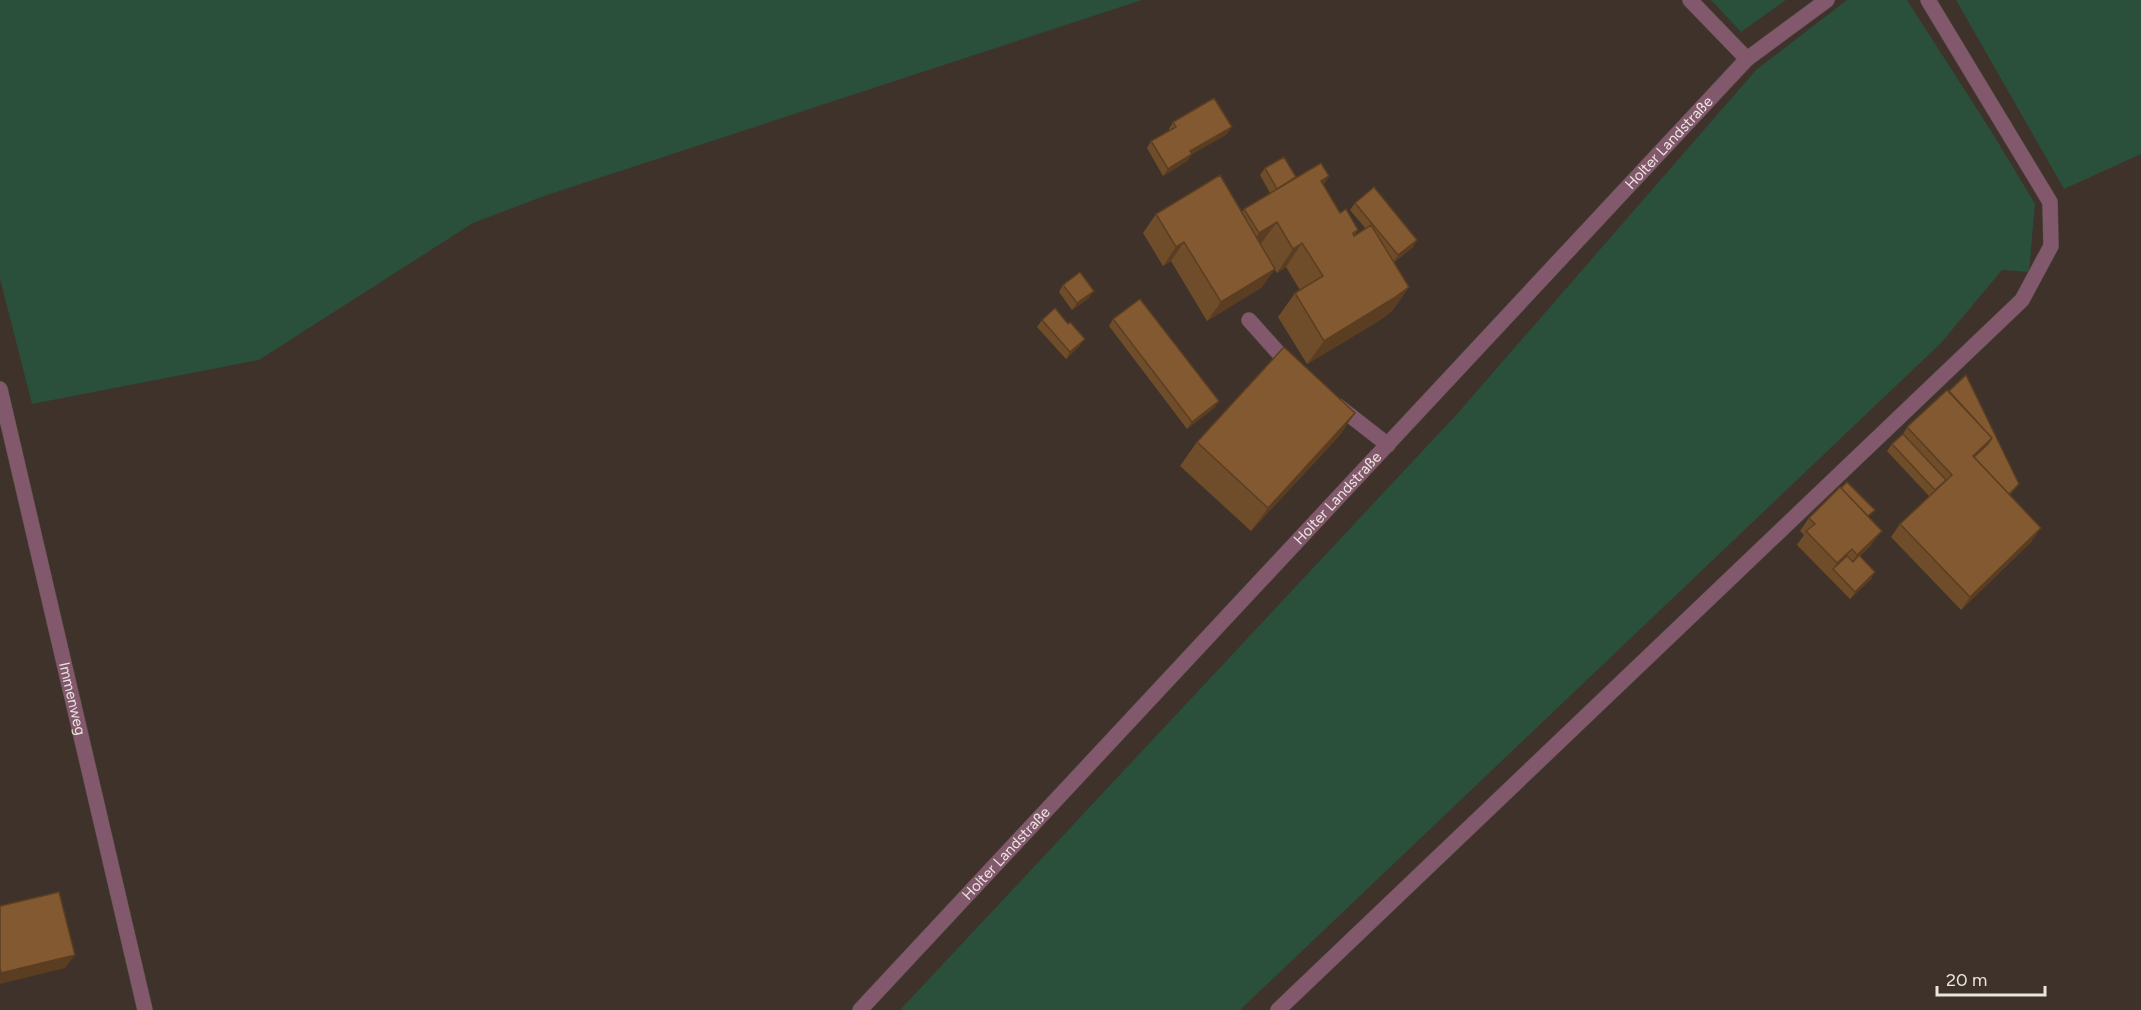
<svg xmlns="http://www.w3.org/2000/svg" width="2141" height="1010" font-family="Figtree,sans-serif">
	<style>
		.green { fill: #2a4f3b }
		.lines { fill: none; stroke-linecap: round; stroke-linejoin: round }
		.lane-casing { stroke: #5a4e47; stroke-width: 16 }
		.street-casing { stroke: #5a4e47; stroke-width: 16 }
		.lane { stroke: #82586c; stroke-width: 15 }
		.street { stroke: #82586c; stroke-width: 15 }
		.wall { fill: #704d2a }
		.shaded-wall { fill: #5b3e22 }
		.building { fill: #825931; stroke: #5b3e22; stroke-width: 1.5 }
		.labels { text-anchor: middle; stroke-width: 6; stroke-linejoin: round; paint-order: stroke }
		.street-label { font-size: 15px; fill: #ece4df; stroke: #3e322a }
	</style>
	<rect width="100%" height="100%" fill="#3e322a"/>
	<path class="green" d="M0,0h1142l-595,195 -74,28 -214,137 -227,44 -32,-125z
		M1711,0h75l-45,32z
		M1847,0h60l86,134 42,70 -6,68 -27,-2 -61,73 -701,667h-340l557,-596 299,-344z
		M1956,0h185v154l-77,35z"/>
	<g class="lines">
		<g class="lane-casing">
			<path id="lane" d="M1690,0l57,59
				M1249,320l43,48
				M1338,406l50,39
				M1278,1010l744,-710 29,-54 -1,-44 -122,-202"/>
		</g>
		<g class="street-casing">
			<g id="street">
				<path id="s1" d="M0,389l145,621"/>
				<path id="s2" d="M860,1010l887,-951 80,-59"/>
			</g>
		</g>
		<use href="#lane" class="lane"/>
		<use href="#street" class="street"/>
	</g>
	<path class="wall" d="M1173,122l54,12 -35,20 -5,7 -24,15 -16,-28 4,-7 18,-10v-2z
		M1265,168l31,9 33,-1 -6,9 17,28 18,17 -4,5 12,-6 -16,-19 5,-7 62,37 -4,7 -19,15 15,25 -17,24 -15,11 -70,42 -29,-47 17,-24 5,-3 -14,-23 -9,6 -3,-4 -12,18 -55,34 -36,-60 -8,5 -20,-33 13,-19 86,-2 2,-3 26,-16 -10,-18z
		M1063,285l26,13 -17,12 -13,-18z
		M1113,319l106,82 -5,7 -27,21 -78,-103z
		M1042,320l26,4 17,15 -5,6 -14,14 -29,-32z
		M1355,413l-16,23 -88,95 -71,-65 17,-24z
		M1907,427l112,57 -9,11 22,46 -71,69 -70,-73 9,-13 29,-28 -42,-45 5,-7 11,-10z
		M1869,517l3,27 -12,12 15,16 -4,7 -21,20 -53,-54 7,-10 -4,-4 9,-13z"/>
	<path class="shaded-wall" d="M1232,127l-5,7 -41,24 4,-7z
		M1192,154l-5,7 -24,15 5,-7z
		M1329,176l-16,24 8,-19z
		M1277,222l-17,23 -17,11 16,-23z
		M1417,240l-4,7 -20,15 5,-7z
		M1184,242l-13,19 -8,5 13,-19z
		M1302,243l-16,24 -9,6 16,-24z
		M1275,269l-13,18 -55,34 14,-19z
		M1409,287l-17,24 -15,11 -70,42 17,-23z
		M1094,291l-5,7 -17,12 5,-7z
		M1085,339l-5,6 -14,14 4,-7z
		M1219,401l-5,7 -27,21 5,-7z
		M1355,413l-16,23 -88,95 17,-23z
		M1992,438l-9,13 -13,13 3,-8z
		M2041,528l-9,13 -71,69 9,-13z
		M1882,531l-10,13 -24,24 9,-13z
		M1852,549l-10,13 -9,7 4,-6z
		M1875,572l-4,7 -21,20 5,-7z
		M75,955l-10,13 -65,16v-9l1,-2z"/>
	<path class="building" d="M1214,98l18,29 -42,24 2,3 -24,15 -17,-28 25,-14 -3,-5z
		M1284,157l12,20 -19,12 -12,-21z
		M1321,163l8,13 -8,5 19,32 6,-4 12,21 -5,3 1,3 17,-11 38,62 -15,11 -70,43 -29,-48 28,-17 -21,-33 -9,6 -16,-27 -18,11 -15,-24z
		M1220,175l55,94 -54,33 -37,-60 -8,5 -20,-33z
		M1374,187l43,53 -19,15 -43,-52z
		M1080,272l14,19 -17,12 -14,-18z
		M1140,299l79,102 -27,21 -79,-103z
		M1055,308l13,16 2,-2 15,17 -15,13 -28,-32z
		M1284,347l71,66 -87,95 -71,-66z
		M1966,375l53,109 -10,10 -35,-37 14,-13 4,-6 -43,-47z
		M1947,390l45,48 -19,18 68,72 -71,69 -70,-73 52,-49 -45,-48z
		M1903,434l43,46 -11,10 -43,-46z
		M1847,482l28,28 -7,6 -27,-28z
		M1840,487l42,44 -25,24 -5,-6 -15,14 -31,-32 9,-7 -6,-6z
		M1859,555l16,17 -20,20 -22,-23 14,-13 6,6z
		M59,892l16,63 -74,18 -1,-5v-62z"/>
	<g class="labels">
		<g class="street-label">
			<text dy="5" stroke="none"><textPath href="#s2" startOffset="1186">Holter Landstraße</textPath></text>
			<text dy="5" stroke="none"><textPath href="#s2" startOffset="700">Holter Landstraße</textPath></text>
			<text dy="5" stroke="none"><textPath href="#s1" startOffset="318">Immenweg</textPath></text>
			<text dy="5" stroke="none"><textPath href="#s2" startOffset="214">Holter Landstraße</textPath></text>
		</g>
	</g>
	<path d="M1937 986v9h108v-9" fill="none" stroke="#ece4df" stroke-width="3"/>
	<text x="1946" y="986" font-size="18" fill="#ece4df" stroke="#3e322a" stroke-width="4.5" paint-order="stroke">20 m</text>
</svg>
